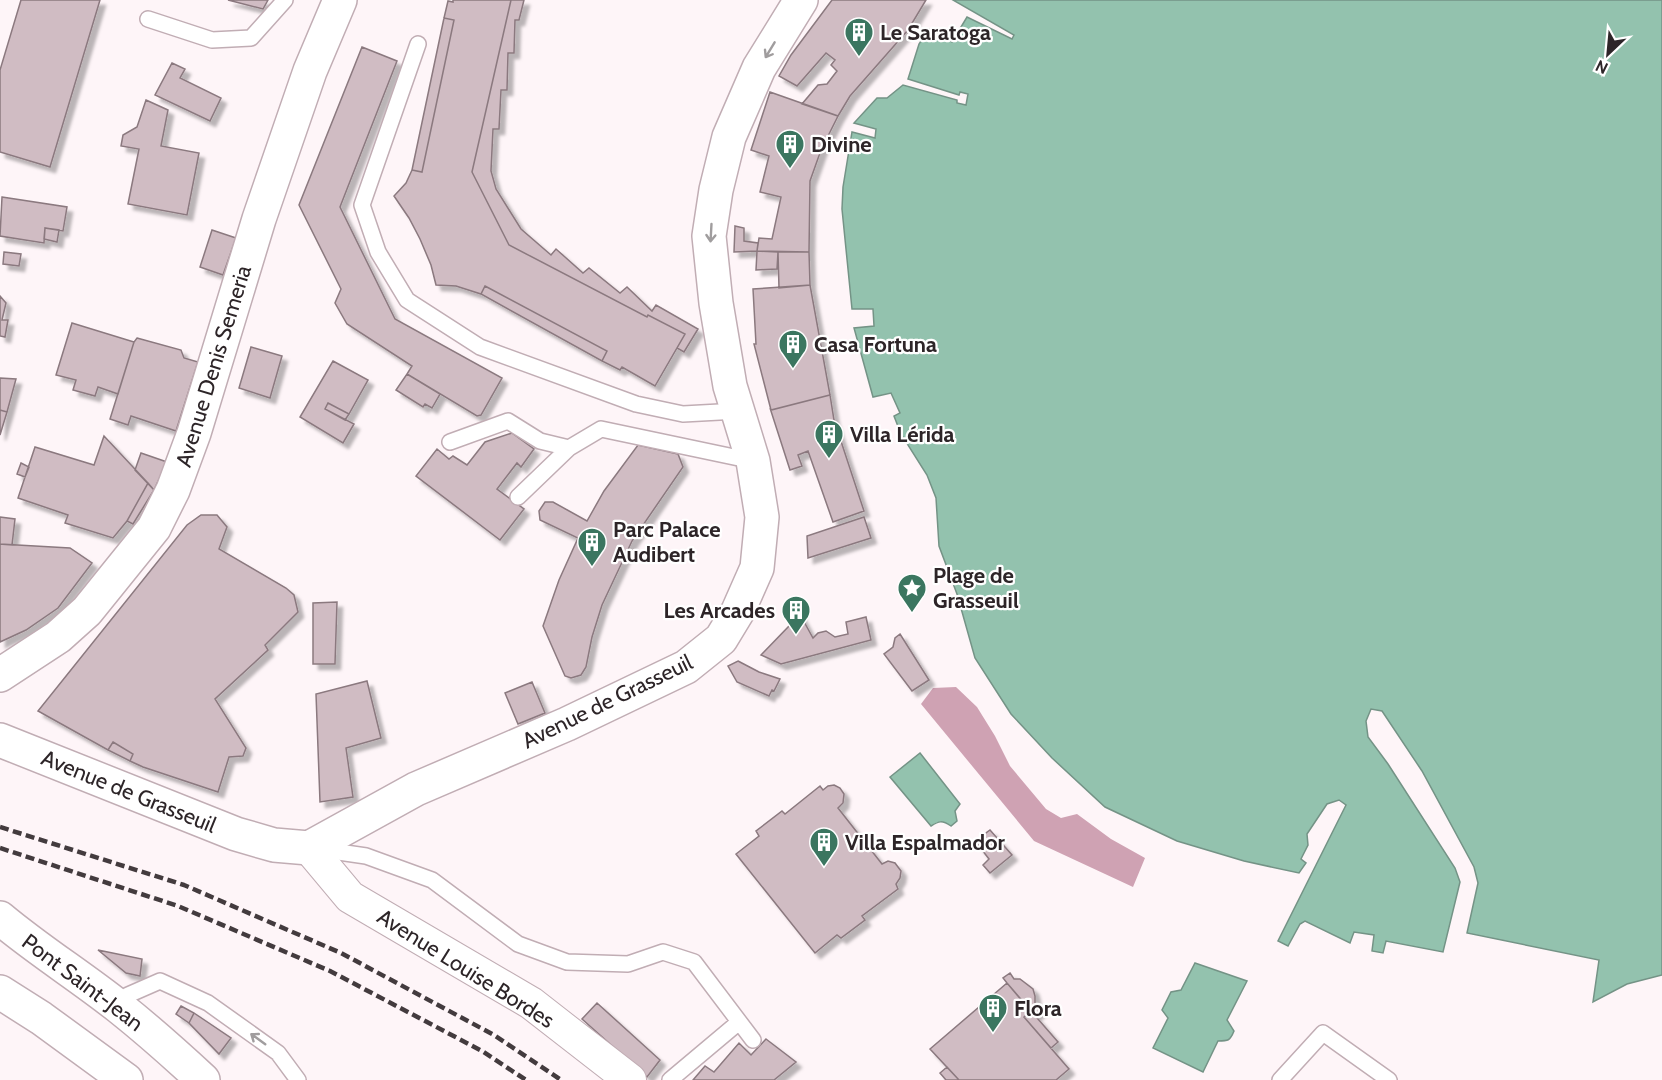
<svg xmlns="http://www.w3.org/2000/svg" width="1662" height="1080" font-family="Cabin,sans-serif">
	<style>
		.forest { fill: #cfa2b3 }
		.water { fill: #93c2ae; stroke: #749386; stroke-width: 1.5 }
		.building { fill: #d0bcc3; stroke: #8b797f; stroke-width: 1.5; filter: url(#shadow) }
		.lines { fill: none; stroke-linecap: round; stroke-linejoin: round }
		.lane-casing { stroke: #c1adb4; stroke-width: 18 }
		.street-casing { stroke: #c1adb4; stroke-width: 34 }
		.secondary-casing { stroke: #c1adb4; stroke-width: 36 }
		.lane { stroke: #fff; stroke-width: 15 }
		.street { stroke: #fff; stroke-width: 32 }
		.secondary { stroke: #fff; stroke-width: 33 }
		.rail { stroke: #433b3e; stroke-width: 4.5; stroke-dasharray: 9 4.5; stroke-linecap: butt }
		.oneway { stroke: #a09d9e }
		.labels { text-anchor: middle; stroke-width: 4.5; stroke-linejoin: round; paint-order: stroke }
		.poi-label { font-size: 22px; font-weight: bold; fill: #2d2528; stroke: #fff; text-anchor: start }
		.street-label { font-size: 22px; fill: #2d2528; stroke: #fff }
	</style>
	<defs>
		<filter id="shadow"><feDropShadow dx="5.5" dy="5.5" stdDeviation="1.5" flood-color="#0004"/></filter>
	</defs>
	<rect width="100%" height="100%" fill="#fef5f8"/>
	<path class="forest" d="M956,687l21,20 18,29 15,30 36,43 15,9 16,-4 34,25 34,19 -12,29 -99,-46 -113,-137 12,-16z"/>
	<path class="water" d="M953,0h709v975l-35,9 -34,18 6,-42 -132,-27 11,-50 -4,-16 -52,-96 -40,-60 -11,-2 -5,12 2,16 20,27 67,104 5,14 -17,70 -57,-11 -3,12 -11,-2 2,-16 -20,-3 -4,11 -45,-22 -5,3 -12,22 -10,-5 68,-136 -7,-5 -12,4 -20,30 1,11 -7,14 5,4 -7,10 -55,-12 -67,-20 -72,-34 -53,-49 -41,-44 -36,-56 -18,-64 -18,-48 -3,-48 -9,-23 -26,-41 -7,-18 6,-3 -9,-20 -18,4 -19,-69 20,-2 -1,-17h-21l-10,-100 1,-22 9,-55 23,6 1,-9 -22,-6 23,-25h10l16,-13 54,15v3l9,2 2,-11 -8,-2 -1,3 -51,-16 11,-35 10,-15 23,13 15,-25 45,22 2,-4z
		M920,753l40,51 -5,7 2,10 -6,5c-9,-6 -12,-5 -20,0l-41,-49z
		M1195,963l52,18 -20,39 7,11c-4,10 -6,10 -16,10l-15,31 -50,-24 15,-30 -6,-8 9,-18 10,-2z"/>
	<path class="building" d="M21,0h79l-50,167 -50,-15v-82z
		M228,0h40l-5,9z
		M453,0h58l-39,172 37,73 138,72 1,-2 37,19 -30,52 -33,-19 -2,3 -18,-9 5,-10 -122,-65 -4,8 -25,-8 -20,-1 -5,-20 -11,-26 -11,-21 -15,-22 12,-13 6,-13 10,2 32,-152 -10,-2 4,-17 5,1z
		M511,0h13l-5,20h-4l-1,33h-6l-1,37h-6l-2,39h-6l-2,42 5,18 25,40 30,26 5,-6 27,24 6,-5 31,25 7,-6 25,24 4,-6 42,24 -14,23 -7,-4 8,-14 -37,-19 -1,2 -138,-72 -37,-73z
		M832,0h94l-18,30 -58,66 -12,20 -36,-12 16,-19 9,-1 10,-13 -6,-6 4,-5 -9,-7 -29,33 -18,-10 12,-21z
		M444,18l10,2 -32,152 -10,-2z
		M362,47l35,14 -57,146 55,112 107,59 -21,37 -4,1 -70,-42 5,-8 -65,-42 -12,-21 6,-14 -42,-84z
		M172,63l13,6 -5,9 41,20 -11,23 -55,-26z
		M770,92l68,24 -17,34 -11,31 -1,71 -52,-1 2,-13 13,1 9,-42 -21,-5 9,-36 -18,-6z
		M146,100l22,10 -7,36 38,7 -12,62 -59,-11 11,-55 -18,-3 2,-11 14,-8z
		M2,197l65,10 -4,24 -18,-3 -1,15 -44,-7z
		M735,226l9,2v13l14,2 -1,8 -23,1z
		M45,228l14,2 -2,12 -13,-3z
		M212,230l24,8 -13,37 -23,-8z
		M757,251l21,1 -1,17 -21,1z
		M4,252l17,2 -2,12 -16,-2z
		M778,252h31l1,33 -31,3z
		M810,285l20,110 -59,15 -17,-66h2l-3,-55z
		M485,286l122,65 -5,10 -121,-67z
		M0,296l6,7 -4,17h6l-3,17 -5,-1z
		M72,323l62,19 -16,52 -20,-7 -3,9 -22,-6 3,-10 -20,-5z
		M137,338l44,12 3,8 14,4 -22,69 -45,-15 -3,9 -18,-6 24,-77z
		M251,347l31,9 -12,42 -31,-10z
		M333,361l35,19 -19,34 -21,-11 -3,6 29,15 -11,19 -43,-26z
		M407,374l33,20 -8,14 -7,-4 -2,3 -27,-17z
		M0,378l16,1 -9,33 -7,-2z
		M830,395l4,25 30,91 -31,11 -25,-71 -10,4 4,11 -12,4 -20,-62 1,2z
		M328,403l21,11 -4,6 -20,-11z
		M0,410l7,2 -7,23z
		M512,433l22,16 -13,18 -4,-4 -20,26 27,20 -24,31 -84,-64 21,-27 12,10 4,-3 14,9 18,-23z
		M104,436l44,47 -21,38 -14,17 -48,-15 3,-8 -50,-17 17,-51 59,18z
		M638,445l40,9 5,13 -51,74 -30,64 -10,32 -6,30 -5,8 -10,3 -6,-2 -22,-50 16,-46 19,-42 -38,-18 -1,-9 6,-9h8l34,19 17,-30z
		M141,453l26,9 -13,28 -19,-20z
		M21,463l8,4 -4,10 -8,-3z
		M148,483l6,7 -21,34 -6,-3z
		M201,515h16l10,12 -8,22 67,39 8,7 4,17 -33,33 3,5 -53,49 31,49 -3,8 -14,1 -11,35 -75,-25 -13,-6 3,-7 -20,-12 -5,8 -70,-39 149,-186z
		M0,517l15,2 -3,26 -12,-1z
		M864,517l7,21 -63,20 -1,-22z
		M0,544l70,4 22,15 -34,45 -32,22 -26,12z
		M337,602l-2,62h-22v-61z
		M797,609l16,29 5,-5 8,-2 9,6 13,-3 -2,-12 20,-5 5,23 -90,24 -20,-9 28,-29z
		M900,634l29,46 -17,11 -28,-37 9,-7 2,-9z
		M738,661l21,11 21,7 -6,12 -2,-1 -3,6 -32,-14 -9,-16z
		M367,681l14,57 -35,10 7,49 -33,5 -4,-108z
		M532,682l13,31 -27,11 -13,-31z
		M113,742l20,12 -3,7 -22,-11z
		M834,785l6,3 4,6 -1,9 -5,5 44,56 6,-3 7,2 6,8 -1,7 -4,6 2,5 -36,27 3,4 -24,18 -4,-3 -22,18 -79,-99 23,-18 -3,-5 26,-20 3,3 35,-28 3,4 5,-4z
		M990,830l22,25 -22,18 -7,-8 6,-6 -14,-18z
		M98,950l44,9 -2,17 -14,-3z
		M1010,973l4,6h6l13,10 2,7v7l7,7 -8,5 -27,-32 -4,-5z
		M1007,983l24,28 -7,6 45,52 -13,11h-97l-29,-31z
		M597,1003l63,57 -13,17 -65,-58z
		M181,1006l13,7 -5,10 -13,-9z
		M1031,1011l27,31 -7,6 -27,-31z
		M194,1013l37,25 -12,16 -30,-31z
		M766,1039l30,23 -22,18h-81l12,-14 9,6 25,-29 12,12z
		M947,1067l12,13h-13l-6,-7z"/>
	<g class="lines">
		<g class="lane-casing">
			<path id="lane" d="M148,19l64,21 39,-2 34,-38
				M418,44l-56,161 16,47 29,48 73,47 156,57 47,10 55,-3
				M450,442l58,-21 32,20 29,7 32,-19 152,32
				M518,497l51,-49
				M318,849l48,7 66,24 86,64 49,18 61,2 35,-12 31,10 59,78
				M118,1006l10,-11 32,-14 48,22 70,50 20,27
				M670,1080l69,-58
				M1280,1080l43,-47 66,47"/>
		</g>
		<g class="street-casing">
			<path id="street" d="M309,848l41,49 181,106 99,77"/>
		</g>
		<g class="secondary-casing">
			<path id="secondary" d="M0,675l58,-38 29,-26 67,-83 19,-38 21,-57 65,-214 51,-148 30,-71
				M0,740l236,94 38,11 35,3 107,-59 151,-65 119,-57 35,-28 17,-28 19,-43 5,-51 -9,-56 -23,-75 -14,-83 -7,-67 7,-46 13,-53 30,-69 42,-68
				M0,918c38,32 80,58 119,89 29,23 57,48 84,73
				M0,992l41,26 85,62"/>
		</g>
		<use href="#lane" class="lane"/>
		<use href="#street" class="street"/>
		<use href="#secondary" class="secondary"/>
		<path class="rail" d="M0,827l184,58 157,68 153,82 67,45
			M0,848l178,58 152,65 152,80 44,29"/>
	</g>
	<defs><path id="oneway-shaft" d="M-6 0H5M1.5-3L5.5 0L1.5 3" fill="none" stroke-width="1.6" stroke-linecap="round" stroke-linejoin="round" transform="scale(1.5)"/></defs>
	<g class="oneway">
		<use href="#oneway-shaft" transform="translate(770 50) rotate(121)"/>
		<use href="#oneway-shaft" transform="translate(711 233) rotate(93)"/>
		<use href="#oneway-shaft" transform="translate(258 1039) rotate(-144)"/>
	</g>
	<defs>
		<g id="building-pin" transform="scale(1.5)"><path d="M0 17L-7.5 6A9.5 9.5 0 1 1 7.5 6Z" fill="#3b7660" stroke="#fff"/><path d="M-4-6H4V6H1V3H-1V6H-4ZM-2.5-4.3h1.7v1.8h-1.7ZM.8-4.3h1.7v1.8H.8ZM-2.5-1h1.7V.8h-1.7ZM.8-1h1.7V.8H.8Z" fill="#fff"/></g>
		<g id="sight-pin" transform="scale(1.5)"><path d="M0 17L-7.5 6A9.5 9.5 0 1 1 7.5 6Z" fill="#3b7660" stroke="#fff"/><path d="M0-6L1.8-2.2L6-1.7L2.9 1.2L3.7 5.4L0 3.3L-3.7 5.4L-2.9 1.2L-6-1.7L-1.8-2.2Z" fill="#fff"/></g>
	</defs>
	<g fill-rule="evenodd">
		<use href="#building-pin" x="859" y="32"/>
		<use href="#building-pin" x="790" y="144"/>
		<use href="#building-pin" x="793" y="344"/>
		<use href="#building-pin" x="829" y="434"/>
		<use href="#building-pin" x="592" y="542"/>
		<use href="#sight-pin" x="912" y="588"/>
		<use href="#building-pin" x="796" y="610"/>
		<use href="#building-pin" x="824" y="842"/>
		<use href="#building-pin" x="993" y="1008"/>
	</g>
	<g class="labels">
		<g class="poi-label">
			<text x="880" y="40">Le Saratoga</text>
			<text x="811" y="152">Divine</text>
			<text x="814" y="352">Casa Fortuna</text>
			<text x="850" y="442">Villa Lérida</text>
			<text x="613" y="537">Parc Palace<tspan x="613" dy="25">Audibert</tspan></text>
			<text x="933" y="583">Plage de<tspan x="933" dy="25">Grasseuil</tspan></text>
			<text x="775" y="618" text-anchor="end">Les Arcades</text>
			<text x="845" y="850">Villa Espalmador</text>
			<text x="1014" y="1016">Flora</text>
		</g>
		<g class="street-label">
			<text transform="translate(213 366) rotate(-73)" y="8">Avenue Denis Semeria</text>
			<text transform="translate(607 701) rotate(-26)" y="8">Avenue de Grasseuil</text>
			<text transform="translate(129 791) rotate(22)" y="8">Avenue de Grasseuil</text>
			<text transform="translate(466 968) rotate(32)" y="8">Avenue Louise Bordes</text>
			<text transform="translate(83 982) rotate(37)" y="8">Pont Saint-Jean</text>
		</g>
	</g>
	<g transform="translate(1608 54) rotate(206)" stroke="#ffffff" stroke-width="4.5" paint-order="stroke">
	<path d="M0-4.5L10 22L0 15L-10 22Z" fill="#2d2528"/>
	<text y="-9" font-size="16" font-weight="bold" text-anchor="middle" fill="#2d2528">N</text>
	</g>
</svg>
